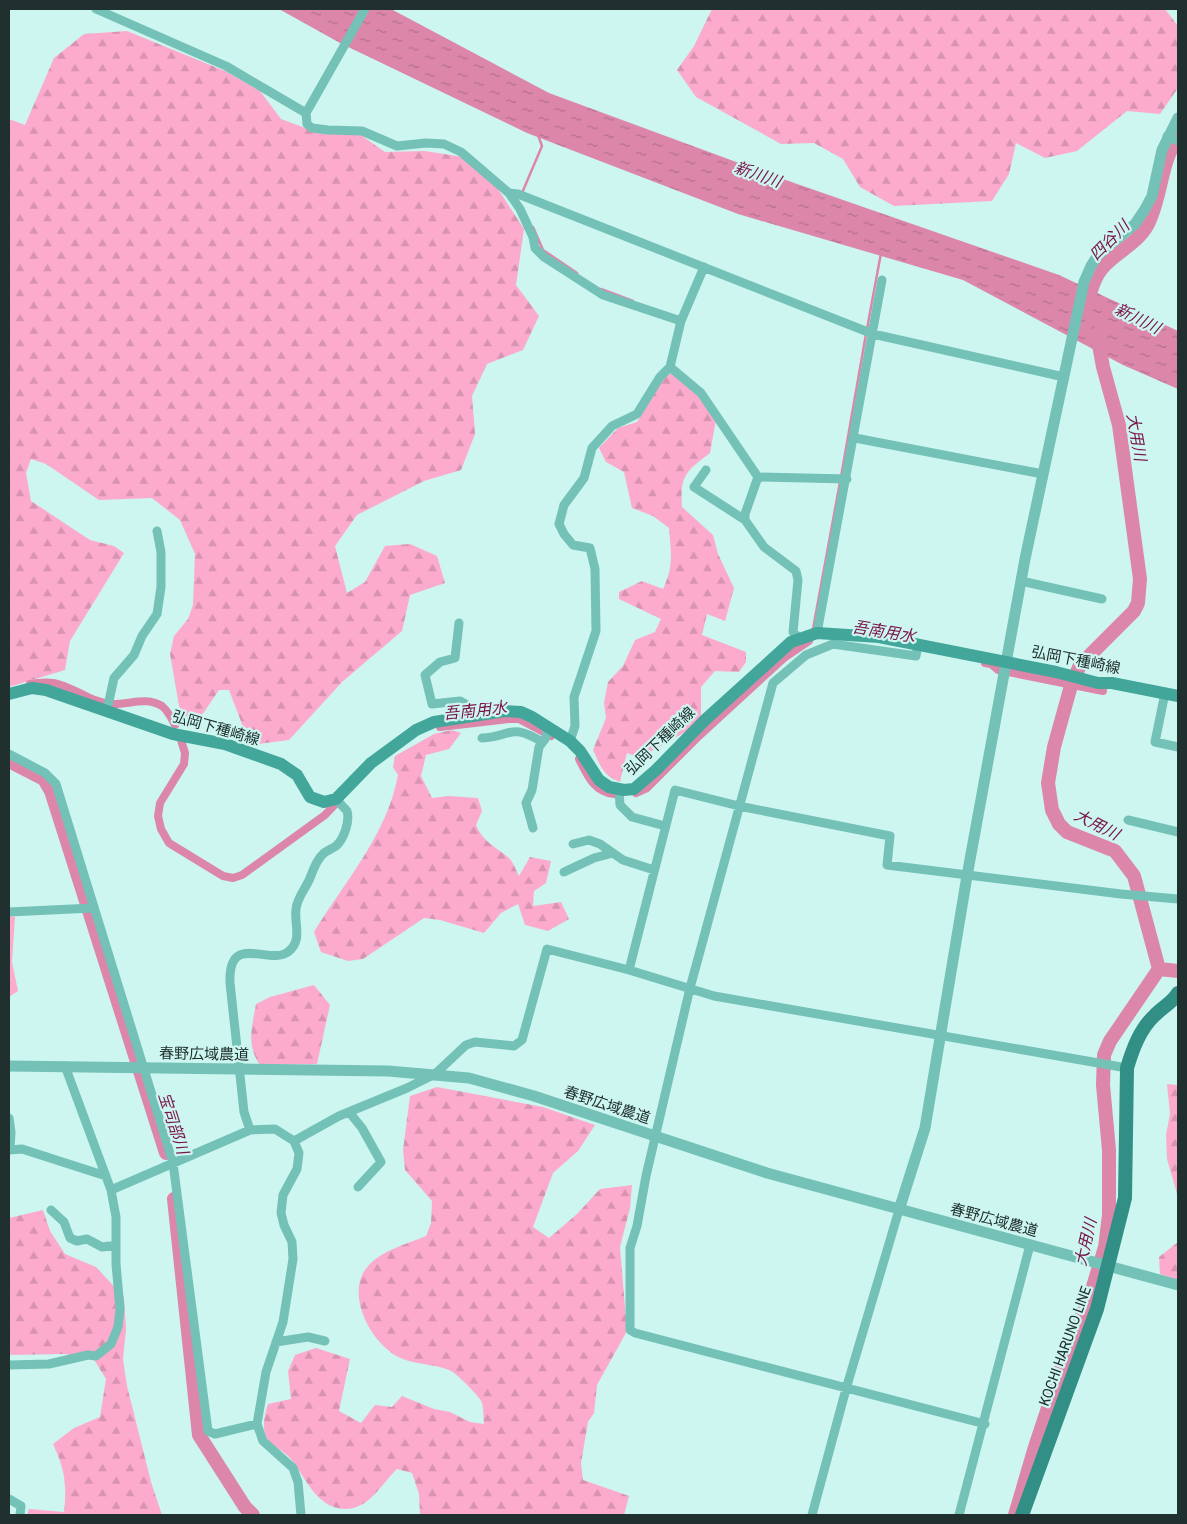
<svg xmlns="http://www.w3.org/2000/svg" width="1187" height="1524" font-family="'Archivo Narrow','Noto Sans JP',sans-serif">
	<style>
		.forest { fill: url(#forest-firs) }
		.water { fill: url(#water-ripples) }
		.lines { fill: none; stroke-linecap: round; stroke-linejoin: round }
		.stream { stroke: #dc87aa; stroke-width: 2.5 }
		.canal { stroke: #dc87aa; stroke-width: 8 }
		.river { stroke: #dc87aa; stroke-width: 14 }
		.minor { stroke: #74c1b7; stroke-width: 9 }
		.tertiary { stroke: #74c1b7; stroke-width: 11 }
		.secondary { stroke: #42a69b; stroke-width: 12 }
		.primary { stroke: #318f86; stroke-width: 14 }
		.labels { text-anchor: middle; stroke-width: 4.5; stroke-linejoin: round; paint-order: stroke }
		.street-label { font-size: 15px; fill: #20302e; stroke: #cdf6f0 }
		.water-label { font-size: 16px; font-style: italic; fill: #79144a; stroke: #cdf6f0 }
	</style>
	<defs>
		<pattern id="forest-firs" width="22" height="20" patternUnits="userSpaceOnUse" patternTransform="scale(1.25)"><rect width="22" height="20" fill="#fcabcc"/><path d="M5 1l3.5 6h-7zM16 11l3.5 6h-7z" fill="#d893b0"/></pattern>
		<pattern id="water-ripples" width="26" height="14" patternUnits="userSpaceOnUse" patternTransform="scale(1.25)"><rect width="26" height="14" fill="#dc87aa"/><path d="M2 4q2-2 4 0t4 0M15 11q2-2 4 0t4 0" fill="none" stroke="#b26f8b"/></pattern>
	</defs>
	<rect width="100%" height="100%" fill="#cdf6f0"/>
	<path class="forest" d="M712,9h453l13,17v62l-18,26 -33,-3 -50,40 -32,7 -29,-15 -7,31 -17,27 -98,5 -34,-19 -17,-28 -29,-16 -33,1 -85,-47 -19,-27 17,-24z
		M127,31l98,40 35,20 21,28 35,13 39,-1 30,21 40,-1 38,6 33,29 28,43 -8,56 23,31 -16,34 -36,14 -15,32 3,38 -14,36 -37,11 -67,34 -22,31 12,47 18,-11 20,-36 25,-2 27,12 8,27 -35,12 -8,36 -60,51 -53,58 -39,5 -21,-55h-10l-19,28 -15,-2 -6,-10 -9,-52 4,-18 14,-17 5,-14 2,-51 -15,-34 -28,-22 -53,2 -53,-36 -15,-5 -5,14 5,28 59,39 24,6 10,7 -54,88 -5,29 -56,17v-568l16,6 29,-67 30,-24z
		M674,371l12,9 30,40 -6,33c-25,19 -30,23 -28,54l31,28 5,19 16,34 -9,33 -18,-7 -5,21 44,17v10l-7,10 -24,-1 -14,16v34c-19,15 -40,24 -61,37l-13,-5 -7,29c-17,-6 -20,-17 -27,-32l13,-32 -2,-15 4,-21 15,-16 12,-26 20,-8 6,-13 -42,-20v-7l23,-11 21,8c11,-23 8,-36 6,-61l-16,-12 -21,-8 -8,-36 -18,-10 -7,-14 19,-20 19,-6 13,-21 5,-15z
		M452,730l9,3 -12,16 -23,6 -5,21 11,22 16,-2 30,2 4,13 -6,14c7,17 20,22 33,33 4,4 7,12 10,18l11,-19 21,4 -5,22 -12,8 -1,15 28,-4 8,17 -21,12 -23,-6 -7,-21 -17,9 -17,20 -44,-13 -16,-2 -61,41 -15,2 -27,-9 -7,-20c31,-51 73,-97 84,-157l-5,-8 2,-11 39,-22z
		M9,916l6,1 -3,45 6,29 -9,6z
		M314,985l16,20 -13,59 -57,1c-14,-20 -8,-38 -4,-61l14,-7z
		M1167,1084l11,1v112l-11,-38 -1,-24 4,-21z
		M437,1087l106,20 52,18 -17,26 -25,22 -20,54 16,11 28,-24 23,-25 32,-4 -2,23 -10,39 7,84 -30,54 -3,28 -6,9 -7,41 2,17 46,16 -5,19h-204l-1,-21 -7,-21 -15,-4c-16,15 -28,41 -53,40 -29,-2 -38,-32 -54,-51 -6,-7 -18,-12 -23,-20 -6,-11 -2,-24 1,-34l23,-5 -3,-28 7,-16 21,-7 34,11 -11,52 22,12 14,-18 17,2 10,-11 32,13 16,3 20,10 14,2c-1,-7 0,-18 -3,-23 -3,-6 -24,-27 -30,-30 -14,-7 -33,-6 -48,-12 -30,-11 -61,-66 -34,-94 14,-15 38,-21 57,-29l5,-13 1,-22 -27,-31 -2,-20 7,-54z
		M43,1210l7,21 15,23 31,13 28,30 2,33 -3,29 4,27 24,96 11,33h-135l2,-6 35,3c3,-28 1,-42 -11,-68l21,-16 26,-11 6,-38 -13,-21 -29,-4 -55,1v-137z
		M1178,1242v38l-18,-6 -1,-17z"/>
	<path class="water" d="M279,9h112l158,84 228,84 282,98 119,56v58l-55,-24 -160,-85 -225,-66 -211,-81 -187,-90z"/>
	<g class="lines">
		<path class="stream" d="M522,193l20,-47 -4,-11
			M533,227l10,23 34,23
			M601,289l32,12
			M867,329l14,-76
			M841,477l25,-143
			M813,629l27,-147"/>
		<path class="canal" d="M985,663l6,1 7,6 105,21
			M30,684c10,-1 21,-3 31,1 17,5 32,18 51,19 16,1 34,-8 50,2 5,4 10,13 13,19
			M440,727l69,-8h10l32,17
			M181,740l4,13 -1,11 -24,39 -2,13 3,13 8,14 54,33 10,2 9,-3 83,-60 14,-15
			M579,759c8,16 15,33 35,35
			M636,793l11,-5 52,-52 85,-78 25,-17"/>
		<path class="river" d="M1086,309c4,-15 7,-31 18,-43 14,-15 34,-23 44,-42 14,-28 12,-61 30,-87
			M9,761l35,18 7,12 115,362
			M1159,969l19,2
			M174,1199l25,236 46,72 8,8
			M1015,1515l20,-68 30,-90 26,-64 14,-46 4,-32v-65l-6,-65 1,-30 6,-14 49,-72 -25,-93 -19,-25 -48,-19 -8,-8 -7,-14 -4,-27 6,-36 16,-58 10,-24 54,-54 4,-8 2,-24 -21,-154 -16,-58 -6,-33"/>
		<path class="minor" d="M96,9l130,57 80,47
			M365,9l-59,104 1,11 5,4 16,2 34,1 35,15 29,-3 18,1 17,8 48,41 11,16 13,28 2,11 9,9 59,38 78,26 -11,46 31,26 57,84 -13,37v6l19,27 32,24 2,9 -5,52 7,7
			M1167,136l11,5
			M509,193l9,1 355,140 191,43
			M681,321l23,-54
			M855,438l188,36
			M706,470l-12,17 51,33
			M758,477l89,2
			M1021,581l81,18
			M459,623l-4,35 -15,4 -15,13 7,29 28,-3 21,12
			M817,633l65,-353
			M918,644l-2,12 -83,-12 -27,11 -33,28 -83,305 -44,188 -9,50 -7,22v82l5,3 350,91
			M1165,693l-10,49 23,5
			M107,710l7,-32 20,-23 8,-19 15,-22 4,-27v-35l-4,-21
			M482,738c29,-1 28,-16 60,4
			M570,741l5,-15 -1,-29 22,-66 -1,-62 -5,-21 -17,-3 -9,-11 -5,-10 5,-19 20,-27 8,-30 20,-22 25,-12 23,-37 10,-10
			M9,754l36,19 11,11 117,379 35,268 7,3 42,-10
			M619,790l1,15 12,12 33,9
			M1128,820l50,12
			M533,828l-7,-25 6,-13 7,-43 6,-8 4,-12
			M573,844l16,-4 11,4 23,16 31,10
			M564,872l30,-14 19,-5
			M9,912l84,-4
			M629,970l46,-180 64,16 151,30 -3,29 234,29 57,5
			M349,1112l13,16 19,34 -23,25
			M9,1118l2,14 -1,18
			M250,1130l-6,-18 -14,-129c-2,-52 39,-17 58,-31 15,-12 6,-27 8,-43 1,-11 10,-21 14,-31 3,-8 7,-19 13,-24 3,-3 9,-5 13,-8 8,-7 14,-25 11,-35l-11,-12
			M294,1141l45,-25 68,-28 28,-14 31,-29 9,-3 39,4 8,-6 25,-91 82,21 85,26 413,72
			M9,1150l13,-1 84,27
			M111,1190l139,-60 25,-1 19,12 5,12 -2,16 -14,26 -2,18 3,12 8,17 1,17 -10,63 -17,50 -9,52 6,17 30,27 5,14 3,33
			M51,1210l13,12 6,16 7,3 10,-2 15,8 14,-2
			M276,1342l32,-5 17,4
			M9,1365l40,-1 39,-9 8,1 15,-12 7,-17 2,-18 -4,-45v-47l-5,-27 -46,-124
			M9,1499l12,7 -1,9
			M812,1515l34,-126 53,-179
			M959,1515l71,-270"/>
		<path class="tertiary" d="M9,1066l379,5 81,7 65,18 233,77 411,112
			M899,1210l26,-82 42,-252 58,-317 59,-277 7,-16 7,-11 37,-31 10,-15 7,-13 10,-46 16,-32"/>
		<path class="secondary" d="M9,694l23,-6 14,2 127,44 52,10 56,20 16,11 13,22 14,5 12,-3 35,-36 45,-33 18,-8 71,-11 16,1 11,5 38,24 10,10 19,29 10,7 15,3 10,-1 22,-19 49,-50 86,-78 26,-9 62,4 177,35 42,11h14l66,13"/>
		<path class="primary" d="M1022,1515l75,-206 28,-111 2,-130c6,-20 13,-39 28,-53 8,-8 18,-13 23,-22"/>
	</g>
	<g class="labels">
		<g class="street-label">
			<text transform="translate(1076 660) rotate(11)" y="5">弘岡下種崎線</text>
			<text transform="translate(216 728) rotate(16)" y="5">弘岡下種崎線</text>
			<text transform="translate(660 741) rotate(-44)" y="5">弘岡下種崎線</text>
			<text transform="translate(204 1054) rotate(1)" y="5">春野広域農道</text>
			<text transform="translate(607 1105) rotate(18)" y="5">春野広域農道</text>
			<text transform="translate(994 1220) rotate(15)" y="5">春野広域農道</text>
			<text transform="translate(1065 1346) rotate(-70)" y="5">KOCHI HARUNO LINE</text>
		</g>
		<g class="water-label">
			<text transform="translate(758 174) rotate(19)" y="6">新川川</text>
			<text transform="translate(1109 240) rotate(-45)" y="6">四谷川</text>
			<text transform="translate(1138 318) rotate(26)" y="6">新川川</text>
			<text transform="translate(1137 437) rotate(80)" y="6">大用川</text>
			<text transform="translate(884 631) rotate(9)" y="6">吾南用水</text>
			<text transform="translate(475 710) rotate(-6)" y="6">吾南用水</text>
			<text transform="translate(1097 824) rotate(27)" y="6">大用川</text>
			<text transform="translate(174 1123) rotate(72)" y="6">宝司部川</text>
			<text transform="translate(1085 1242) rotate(-77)" y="6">大用川</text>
		</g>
	</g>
	<rect width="1187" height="1524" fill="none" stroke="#20302e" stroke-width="20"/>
</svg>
